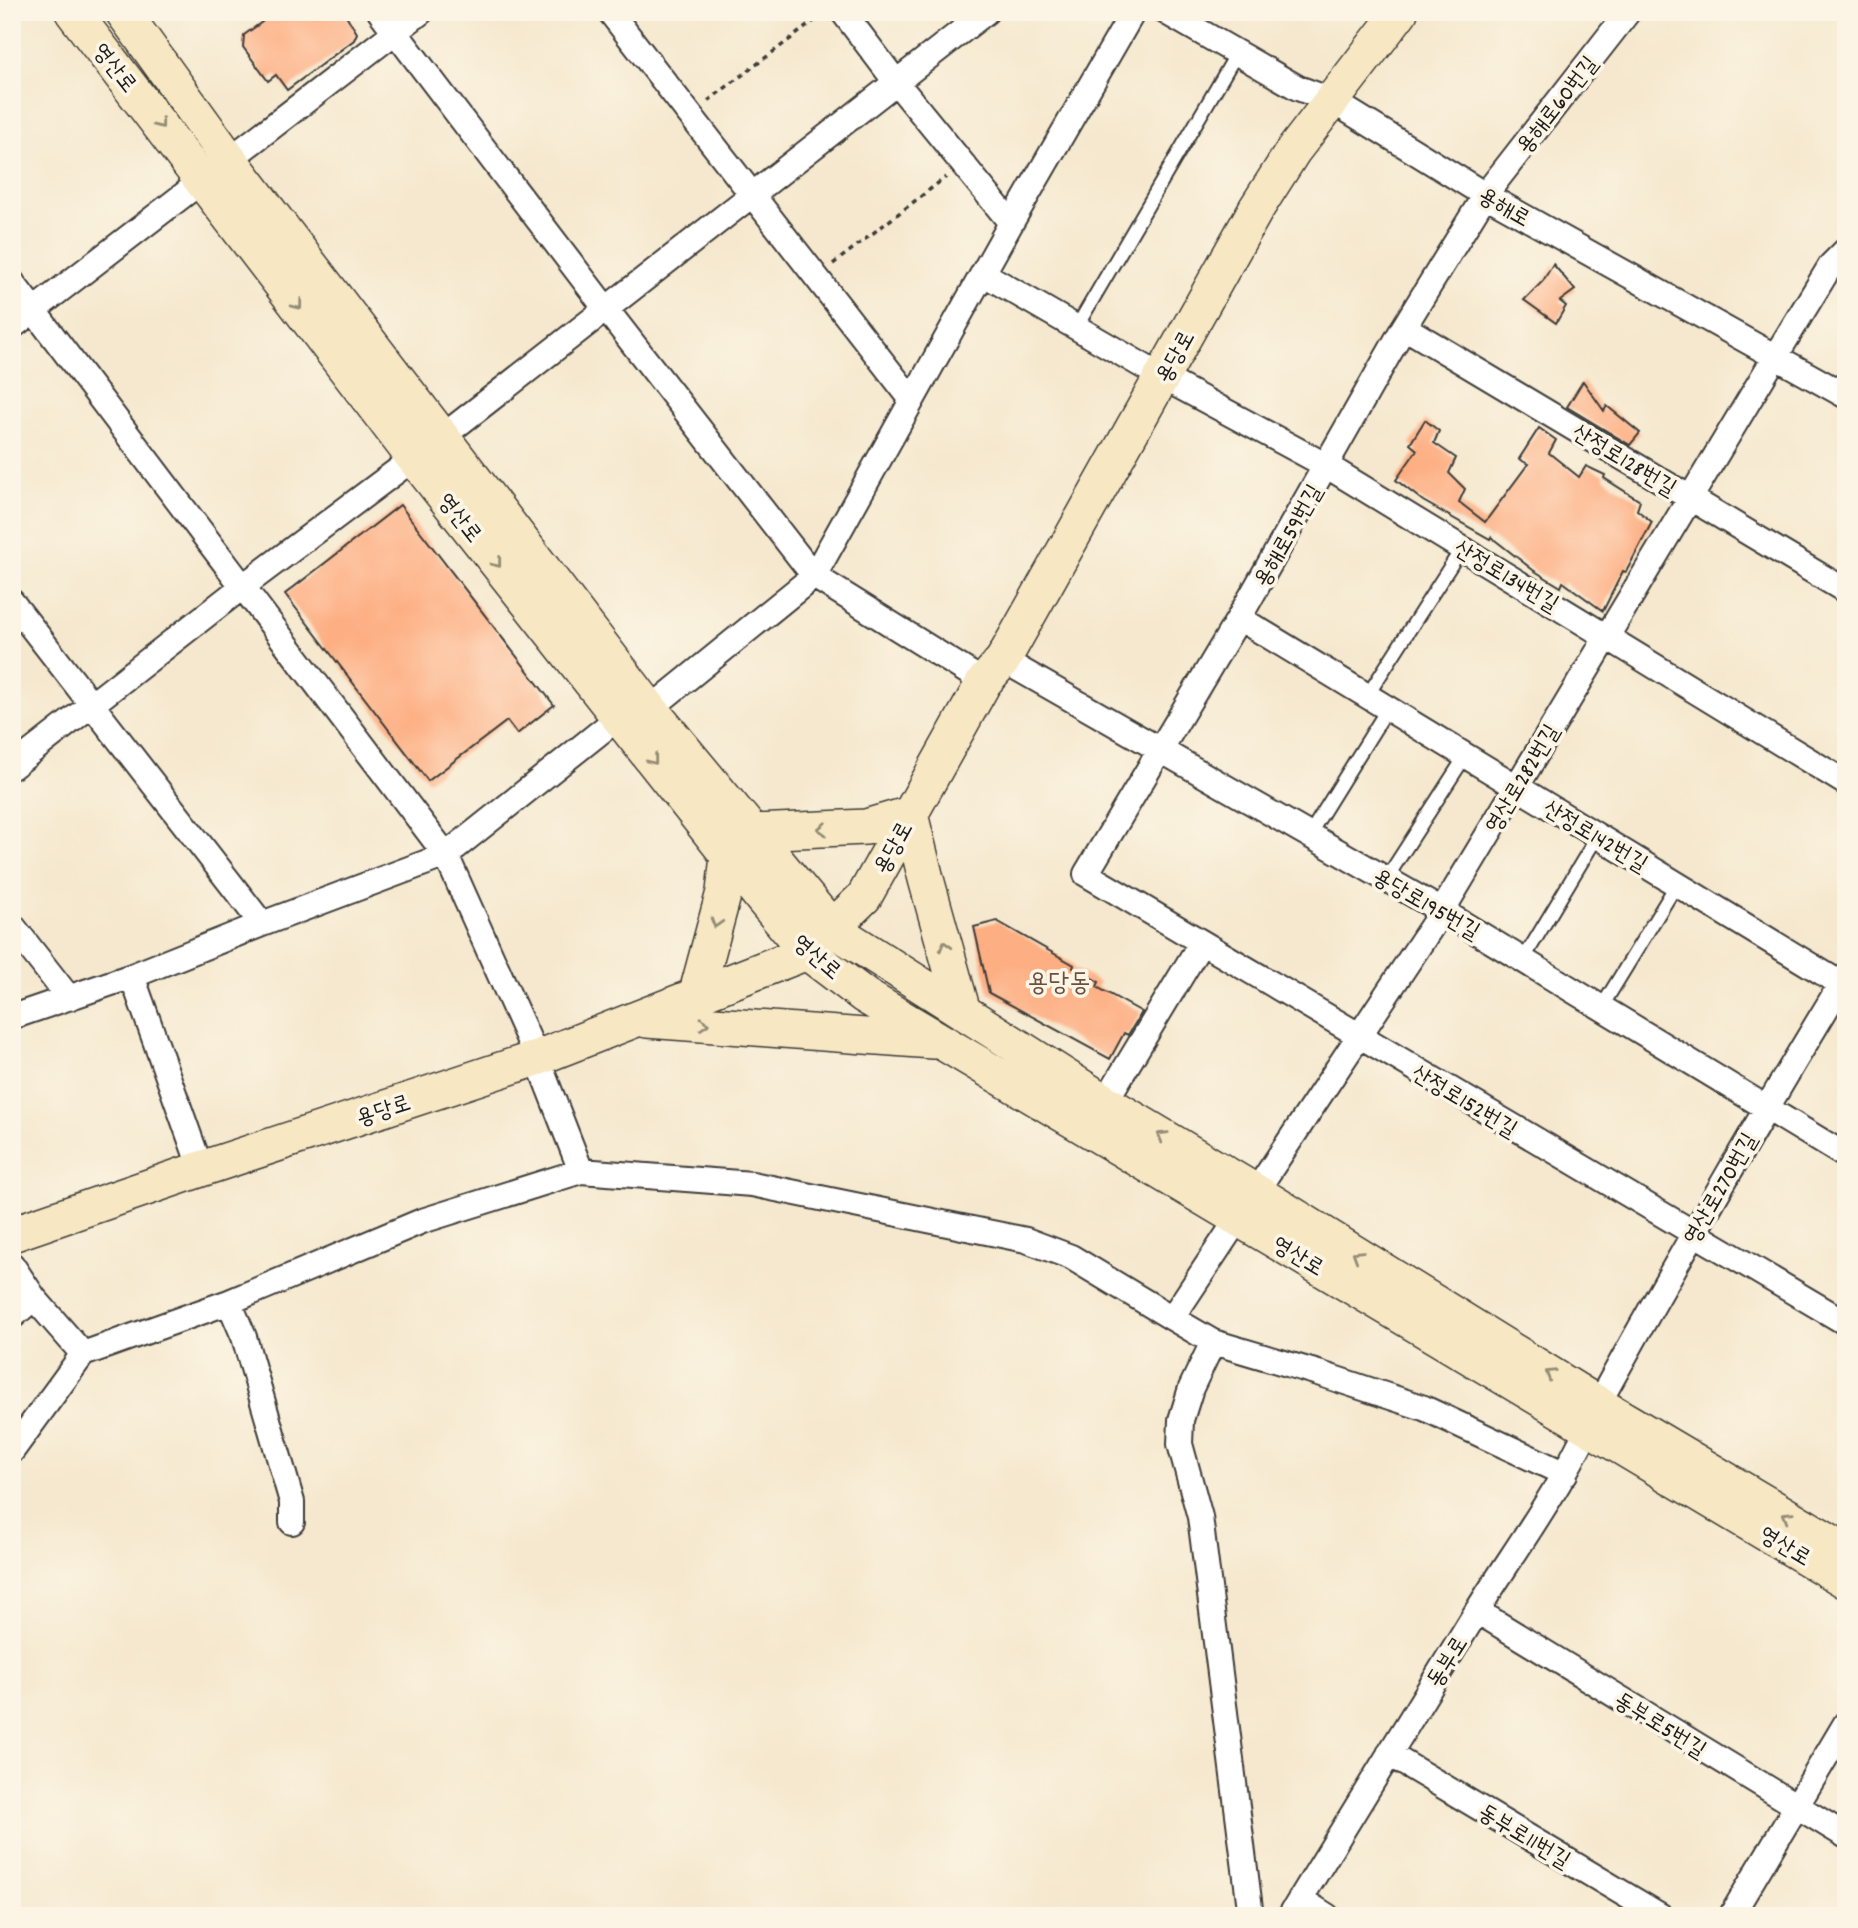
<svg xmlns="http://www.w3.org/2000/svg" width="1858" height="1928" font-family="Dekko,'Poor Story',sans-serif">
	<style>
		.building { fill: #fdae82 }
		.lines { fill: none; stroke-linecap: round; stroke-linejoin: round }
		.lane-casing { stroke: #3d3b37; stroke-width: 16 }
		.street-casing { stroke: #3d3b37; stroke-width: 28 }
		.secondary-casing { stroke: #3d3b37; stroke-width: 38 }
		.path { stroke: #3d3b37; stroke-width: 3.5; stroke-dasharray: 5 5; stroke-linecap: butt }
		.lane { stroke: #fff; stroke-width: 12 }
		.street { stroke: #fff; stroke-width: 24 }
		.secondary { stroke: #f7e8c3; stroke-width: 35 }
		.oneway { stroke: #948c78 }
		.labels { text-anchor: middle; stroke-width: 7; stroke-linejoin: round; paint-order: stroke }
		.street-label { font-size: 23px; fill: #1c1c1c; stroke: #fcf5e5 }
		.quarter-label { font-size: 26px; fill: #6b4f40; stroke: #fcf5e5 }
	</style>
	<rect width="100%" height="100%" fill="#fcf5e5"/>
	<filter id="ink" filterUnits="userSpaceOnUse"><feTurbulence type="fractalNoise" baseFrequency=".0143" numOctaves="2"/><feDisplacementMap in="SourceGraphic" scale="14" xChannelSelector="R" yChannelSelector="G"/><feConvolveMatrix kernelMatrix="1 2 1 2 8 2 1 2 1" color-interpolation-filters="sRGB"/></filter>
	<filter id="wash" filterUnits="userSpaceOnUse"><feTurbulence type="fractalNoise" baseFrequency=".00686" numOctaves="4" result="noise"/><feDisplacementMap in="SourceGraphic" scale="28" xChannelSelector="R" yChannelSelector="G"/><feGaussianBlur stdDeviation="1.57" result="paint"/><feColorMatrix in="noise" values="0 0 0 0 0 0 0 0 0 0 0 0 0 0 0 0 0 1.4 0 .05"/><feComposite in="paint" operator="in"/></filter>
	<g filter="url(#wash)">
		<rect width="100%" height="100%" fill="#f5e8ce"/>
		<g id="blocks">
			<path class="building" d="M255,12h89l13,21 -3,7 -67,50 -11,-15 -8,6 -25,-34 1,-12 18,-13z
				M1553,264l22,26 -15,11 6,5 -10,17 -32,-23 19,-19z
				M1583,381l21,30 3,-5 33,27 -10,12 -63,-38z
				M1425,420l14,11 -5,12 22,15 -7,15 16,16 -6,13 26,20 43,-58 -9,-5 20,-31 17,12 -7,13 30,24 7,-11 19,9 -1,3 36,23 -3,9 15,12 -26,50 -3,-1 -20,40 -40,-29 -2,5 -28,-17 -42,-33 -1,2 -67,-38 -27,-21 21,-30 -7,-6z
				M400,505l154,200 -37,29 -10,-13 -79,60 -143,-187z
				M997,921l77,44 -1,3 26,14 -2,5 45,25 -14,23 -4,-2 -14,26 -121,-66 -15,-66z"/>
		</g>
	</g>
	<g filter="url(#ink)">
		<use href="#blocks" fill-opacity="0" stroke="#3d3b37" stroke-width="2"/>
		<g class="lines">
			<g class="lane-casing">
				<path id="lane" d="M1076,328l161,-275
					M1367,696l95,-148
					M1309,835l79,-127
					M1386,879l80,-124
					M1523,960l75,-125
					M1601,1008l76,-124"/>
			</g>
			<g class="street-casing">
				<path id="street" d="M380,12l226,297 208,267 170,106
					M610,12l302,388
					M843,12l53,70 115,141
					M1166,12l132,76 33,12 154,95 361,201
					M1628,12l-143,183 -81,132 -165,291 -153,256 760,449
					M984,274l178,103 165,89 519,317
					M12,282l434,573 91,203 44,113
					M12,327l409,-315
					M1404,327l442,264
					M12,602l250,322
					M1239,618l607,369
					M1003,660l439,251 404,245
					M12,767l230,-180 200,-150 544,-425
					M12,925l57,73
					M132,976l69,193
					M12,1017l120,-41 130,-52 184,-69 173,-138 31,-8 164,-133 197,-353 122,-211
					M1105,1102l96,-159
					M12,1265l22,33 49,56
					M229,1302l15,35 48,165v20
					M12,1317l22,-19
					M1172,1318l41,24 105,31 106,35 141,66
					M1213,1342l-22,46 -10,32 -1,24 20,73 51,399
					M83,1354l146,-52 193,-81 159,-50 171,13 274,56 45,17 101,61 270,-407 333,-554 56,-92 15,-15
					M12,1451l71,-97
					M1477,1611l369,225
					M1389,1754l272,162
					M1300,1899l27,17
					M1290,1916c62,-102 124,-204 187,-305 42,-68 92,-133 121,-207 80,-145 162,-287 248,-428
					M1731,1916l115,-193"/>
			</g>
			<g class="secondary-casing">
				<path id="secondary" d="M73,12l341,446 347,439 46,55 58,44 981,585
					M123,12l106,147 421,550 183,220 272,173 151,90 342,212 248,147
					M752,832l114,-5 44,-13 16,65 37,133
					M696,996l28,-104 4,-36
					M647,1020l286,21
					M12,1234l189,-65 336,-111 270,-106 57,-55 120,-215 19,-22 253,-451 37,-58 107,-139"/>
			</g>
			<path class="path" d="M708,101l114,-86
				M833,264l113,-87"/>
			<use href="#lane" class="lane"/>
			<use href="#street" class="street"/>
			<use href="#secondary" class="secondary"/>
		</g>
		<defs><path id="oneway-chevron" d="M-2-3.5L2.5 0L-2 3.5" fill="none" stroke-width="1.6" stroke-linecap="round" stroke-linejoin="round" transform="scale(1.75)"/></defs>
		<g class="oneway">
			<use href="#oneway-chevron" transform="translate(160 124) rotate(52)"/>
			<use href="#oneway-chevron" transform="translate(298 305) rotate(53)"/>
			<use href="#oneway-chevron" transform="translate(497 563) rotate(52)"/>
			<use href="#oneway-chevron" transform="translate(653 760) rotate(52)"/>
			<use href="#oneway-chevron" transform="translate(822 829) rotate(178)"/>
			<use href="#oneway-chevron" transform="translate(716 923) rotate(106)"/>
			<use href="#oneway-chevron" transform="translate(945 946) rotate(-106)"/>
			<use href="#oneway-chevron" transform="translate(704 1024) rotate(4)"/>
			<use href="#oneway-chevron" transform="translate(1162 1136) rotate(-149)"/>
			<use href="#oneway-chevron" transform="translate(1357 1255) rotate(-148)"/>
			<use href="#oneway-chevron" transform="translate(1550 1374) rotate(-148)"/>
			<use href="#oneway-chevron" transform="translate(1787 1516) rotate(-149)"/>
		</g>
	</g>
	<g class="labels">
		<g class="street-label">
			<text transform="translate(116 67) rotate(52)" y="8">영산로</text>
			<text transform="translate(1556 104) rotate(-52)" y="8">용해로60번길</text>
			<text transform="translate(1505 206) rotate(30)" y="8">용해로</text>
			<text transform="translate(1174 356) rotate(-61)" y="8">용당로</text>
			<text transform="translate(1625 459) rotate(31)" y="8">산정로128번길</text>
			<text transform="translate(461 517) rotate(52)" y="8">영산로</text>
			<text transform="translate(1287 535) rotate(-60)" y="8">용해로59번길</text>
			<text transform="translate(1507 575) rotate(31)" y="8">산정로134번길</text>
			<text transform="translate(1521 778) rotate(-59)" y="8">영산로282번길</text>
			<text transform="translate(1596 835) rotate(31)" y="8">산정로142번길</text>
			<text transform="translate(892 847) rotate(-61)" y="8">용당로</text>
			<text transform="translate(1427 903) rotate(30)" y="8">용당로195번길</text>
			<text transform="translate(818 956) rotate(41)" y="8">영산로</text>
			<text transform="translate(1465 1100) rotate(31)" y="8">산정로152번길</text>
			<text transform="translate(383 1109) rotate(-18)" y="8">용당로</text>
			<text transform="translate(1719 1188) rotate(-60)" y="8">영산로270번길</text>
			<text transform="translate(1299 1255) rotate(31)" y="8">영산로</text>
			<text transform="translate(1786 1545) rotate(31)" y="8">영산로</text>
			<text transform="translate(1446 1661) rotate(-58)" y="8">동부로</text>
			<text transform="translate(1661 1724) rotate(32)" y="8">동부로5번길</text>
			<text transform="translate(1525 1835) rotate(31)" y="8">동부로11번길</text>
		</g>
		<g class="quarter-label">
			<text x="1059" y="990">용당동</text>
		</g>
	</g>
	<rect width="1858" height="1928" fill="none" stroke="#fcf5e5" stroke-width="42"/>
</svg>
